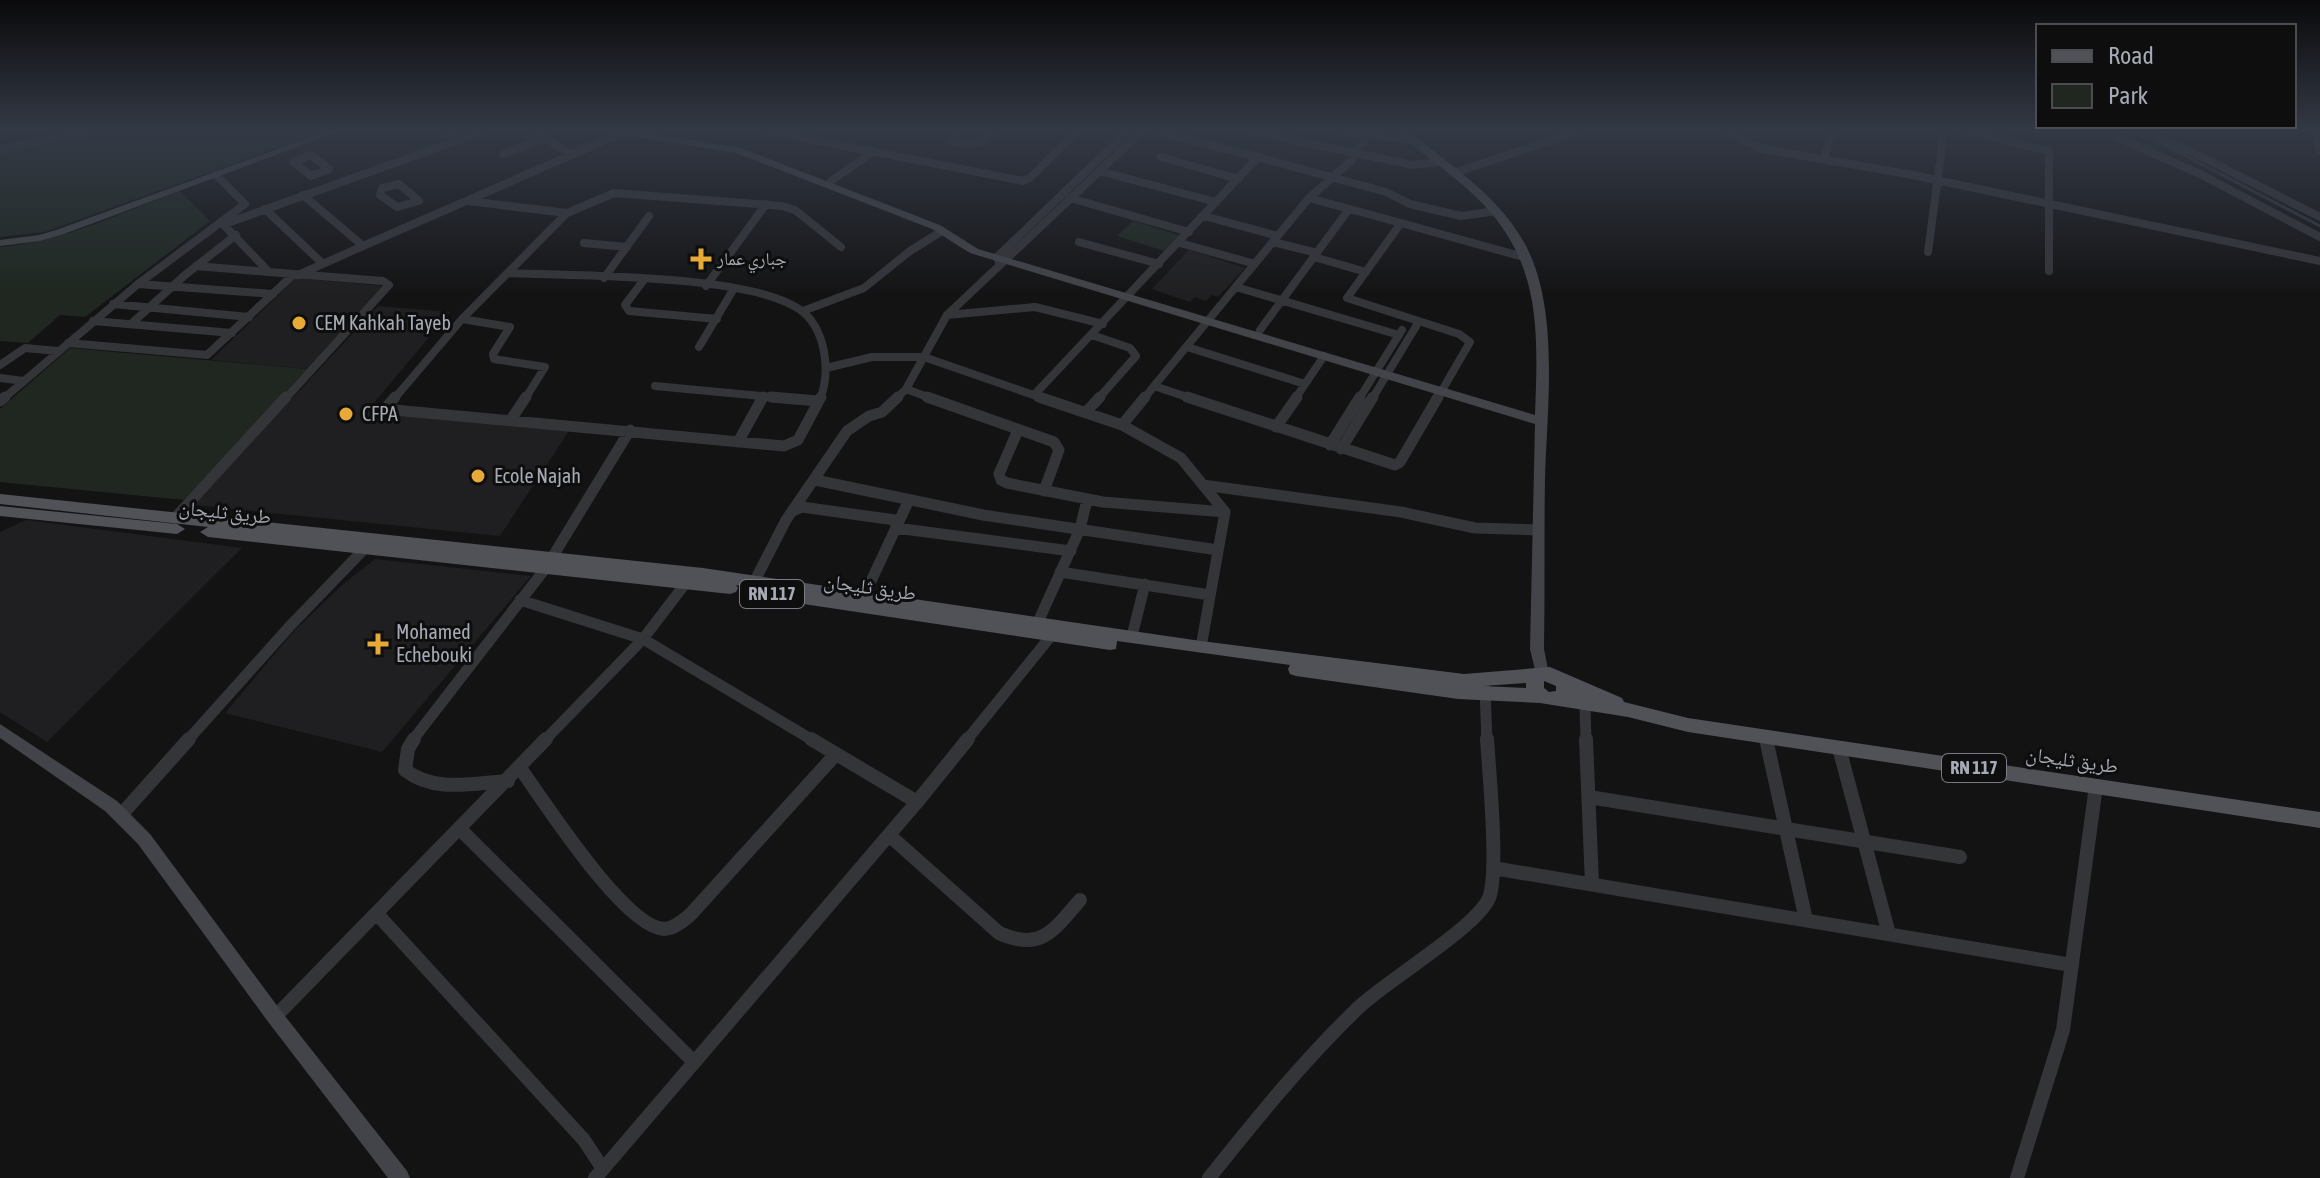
<svg xmlns="http://www.w3.org/2000/svg" width="2320" height="1178" font-family="'Asap Condensed','Noto Naskh Arabic',sans-serif">
	<style>
		.built { fill: #1f1f21 }
		.green { fill: #1f2720 }
		.lines { fill: none; stroke-linecap: round; stroke-linejoin: round }
		.stream { stroke: #2d363c; stroke-width: 3 }
		.street-far2 { stroke: #343539; stroke-width: 8 }
		.street-far1 { stroke: #343539; stroke-width: 11 }
		.street { stroke: #343539; stroke-width: 14 }
		.secondary { fill: #424449; fill-rule: evenodd }
		.primary { fill: #505258; fill-rule: evenodd }
		.poi-dot { fill: #e7aa38; stroke: #0e0e0f; stroke-width: 3 }
		.labels { text-anchor: middle; stroke-width: 6; stroke-linejoin: round; paint-order: stroke }
		.far-poi-label { font-size: 18px; fill: #a5aab4; stroke: #0e0e0f; text-anchor: start }
		.shield { fill: #0e0e0f; stroke: #787b82; stroke-width: 2 }
		.shield-label { font-size: 18px; font-weight: bold; fill: #a5aab4 }
		.poi-label { font-size: 20px; fill: #a5aab4; stroke: #0e0e0f; text-anchor: start }
		.street-label { font-size: 20px; fill: #a5aab4; stroke: #0e0e0f }
	</style>
	<rect width="100%" height="100%" fill="#131314"/>
	<path class="built" d="M1189,250l56,18 -27,29 -6,-2 -6,6 -11,-4 -5,5 -38,-13z
		M296,278l88,8 -77,83 -96,-9z
		M378,306l72,6 -82,98 203,18 -71,108 -307,-31z
		M26,520l216,28 -195,194 -47,-30v-180z
		M375,559l156,17 -149,176 -157,-39 70,-83 47,-45z"/>
	<path class="green" d="M104,131h220l-279,101 -45,5v-85z
		M180,191l30,30 -125,96 -25,-2 -32,28 -28,-2v-94c63,-5 121,-34 180,-56z
		M1133,221l46,14 -15,16 -47,-15z
		M70,348l237,21 -123,131 -184,-18v-73z"/>
	<g class="lines">
		<path class="stream" d="M2131,131l12,5
			M2159,142l161,84"/>
		<path class="street-far2" d="M445,131l13,9
			M533,131l38,23
			M768,131l255,50 7,-3 47,-47
			M958,131l-6,10c18,4 29,5 42,-10
			M1249,131l164,34 27,-3
			M1342,131l73,10
			M1724,131l39,18 145,25 412,87
			M1966,131l83,20v120
			M2103,131l97,43 120,63
			M2142,131l48,20 130,66
			M2315,131l5,20
			M0,149l91,-18
			M504,154l40,-16
			M311,155l18,14 -18,7 -18,-14z
			M1161,157l77,22
			M1258,157l128,35 24,12 51,12 35,-5
			M1825,157l6,-26
			M1099,171l117,31
			M1454,173l125,-42
			M831,181l43,-30
			M399,184l20,17 -22,6 -17,-12 2,-7z
			M303,195l60,51 261,-114
			M1070,198l119,34
			M1309,198l43,-38 18,-29
			M468,201l99,12
			M265,209l58,55
			M1204,216l74,20
			M221,222l48,50 114,9 6,4 -104,114
			M1401,223l126,35
			M225,224l259,-93
			M1079,242l80,22
			M1273,242l44,11
			M584,243l43,4
			M1180,243l75,21
			M1928,252l16,-121
			M1314,257l52,15
			M999,263l-2,-6 131,-126
			M196,266l73,6
			M509,273c67,3 238,1 290,36 27,18 32,63 21,90
			M298,275l65,-29
			M604,278l45,-62
			M643,281l-18,24 4,6 88,8
			M138,284l135,10
			M706,286l60,-82
			M1236,287l163,48
			M113,304l136,13
			M803,311l61,-23 46,-37 32,-20
			M947,315l88,-8 68,17
			M462,319l48,8 -17,27 1,5 51,8 -20,32
			M93,321l139,12
			M131,324l54,-49 51,-40
			M1260,330l89,-121
			M1092,335l38,13 6,8 -38,43
			M68,343l139,12 86,-80
			M699,347l34,-57
			M1187,347l118,37
			M0,365l25,-17 33,3
			M826,368l46,-11h52l121,42
			M0,378l24,3
			M655,386l138,13
			M1154,386l39,13
			M1154,386l155,-188 92,25 -54,75 112,36 11,8 -33,57
			M1035,394l223,-237 -103,-26
			M3,399l135,-115 107,-80 -29,-29
			M394,399l68,-80 105,-106 47,-20 168,13 13,4 46,37
			M762,399l1,-3
			M896,399l10,-10
			M933,399l-27,-10 41,-74 195,-184
			M1144,399l10,-13
			M1295,399l29,-43
			M1359,399l43,-69
			M1372,399l46,-76"/>
		<path class="street-far1" d="M395,397l-6,7 5,6 390,36 14,-6 23,-43
			M771,397l47,4
			M927,397l127,45 5,8 -15,41
			M1039,397l83,28 23,-28
			M1187,397l208,68 5,-3 38,-65
			M0,401l5,-4
			M1086,412l14,-15
			M512,418l14,-21
			M1122,425l59,33 44,54
			M1276,427l21,-30
			M1018,430l-19,44 2,6 6,3 96,19 122,10 -24,135
			M738,442l25,-45
			M1330,445l30,-48
			M1341,449l32,-52
			M815,480l168,35 235,35
			M1203,485l198,27 74,16 63,2
			M793,511l9,-4 93,13 1,8 175,23
			M175,518l111,-121
			M1060,572l150,23
			M750,590l36,-70 61,-89 22,-15 13,-4 16,-15
			M864,596l45,-96
			M520,600l123,39 171,102
			M1038,622l42,-93 7,-29
			M1132,636l13,-52
			M1485,689l2,52
			M1585,705l1,36
			M1766,737l1,4
			M187,741l103,-115 79,-82
			M412,741l133,-172 85,-139
			M544,741l99,-102 42,-55
			M966,741l89,-110"/>
		<path class="street" d="M414,739l-6,10 -3,21c29,23 68,13 103,11
			M811,739l106,63 51,-63
			M1586,739l6,145
			M1766,739l40,181
			M1839,748l50,186
			M520,768c24,33 104,159 144,161 10,0 20,-9 27,-15l145,-160
			M1589,797l371,60
			M121,815l68,-76
			M460,829l234,233
			M889,835l110,98c42,19 55,-3 81,-33
			M1493,868l579,97
			M377,914l207,226 19,29 -8,9
			M275,1017l271,-278
			M603,1169l314,-367
			M1209,1178c48,-60 94,-117 149,-170 28,-27 118,-80 131,-110 10,-24 0,-128 -2,-159
			M2017,1178l46,-148 33,-244"/>
		<path class="secondary" d="M327,131h13l-276,103 -24,7 -40,5v-6l39,-5 17,-5z
			M614,131h21l106,17 199,77 38,24 557,166c3,-84 7,-154 -58,-217 -24,-24 -55,-43 -80,-67h11c41,33 91,65 117,113 35,65 22,163 20,234 -1,57 0,114 -1,171l5,25 -2,4h-10l-7,-29 5,-225 -565,-171 -38,-24 -196,-76 -117,-19z
			M0,724l117,77 33,33 131,177 126,160 3,7h-22l-119,-155 -131,-179 -33,-33 -105,-73z"/>
		<path class="primary" d="M0,494l703,74 498,73 263,33 86,-7 72,31 2,4 64,16 632,94v16l-632,-96 -60,-15 -88,-14 -82,-4 -162,-23 -6,-2 -2,-5 2,-4 -173,-24 -1,8 -6,1 -333,-50 -6,-2 -2,-4 2,-4 -35,-5 2,3 -2,4 -6,2 -522,-57 -8,-5 8,-5 -208,-23zM1544,681l12,5v5l-7,1 -5,-4zM1526,683v5l-44,-2z
			M0,506l177,18 8,5 -8,5 -177,-18z"/>
	</g>
	<linearGradient id="sky" x2="0" y2="1"><stop stop-color="#0a0a0b"/><stop offset="0.44" stop-color="#333945"/><stop offset="1" stop-color="#333945" stop-opacity="0"/></linearGradient>
	<rect width="2320" height="296" fill="url(#sky)"/>
	<g class="poi-dot">
		<path d="M697 247h8v8h8v8h-8v8h-8v-8h-8v-8h8z"/>
		<circle cx="299" cy="323" r="8"/>
		<circle cx="346" cy="414" r="8"/>
		<circle cx="478" cy="476" r="8"/>
		<path d="M374 632h8v8h8v8h-8v8h-8v-8h-8v-8h8z"/>
	</g>
	<g class="labels">
		<g class="far-poi-label">
			<text x="717" y="265">جباري عمار</text>
		</g>
		<g class="shield">
			<rect x="740" y="580" width="64" height="28" rx="6"/>
			<rect x="1942" y="754" width="64" height="28" rx="6"/>
		</g>
		<g class="shield-label">
			<text x="772" y="600">RN 117</text>
			<text x="1974" y="774">RN 117</text>
		</g>
		<g class="poi-label">
			<text x="315" y="330">CEM Kahkah Tayeb</text>
			<text x="362" y="421">CFPA</text>
			<text x="494" y="483">Ecole Najah</text>
			<text x="396" y="639">Mohamed<tspan x="396" dy="23">Echebouki</tspan></text>
		</g>
		<g class="street-label">
			<text transform="translate(225 512) rotate(6)" y="7">طريق ثليجان</text>
			<text transform="translate(870 587) rotate(8)" y="7">طريق ثليجان</text>
			<text transform="translate(2072 760) rotate(8)" y="7">طريق ثليجان</text>
		</g>
	</g>
	<rect x="2036" y="24" width="260" height="104" fill="#0e0e0f" stroke="#4a4c51" stroke-width="2"/>
	<rect x="2052" y="50" width="40" height="12" fill="#505258" stroke="#4a4c51" stroke-width="2"/>
	<text x="2108" y="64" font-size="24" fill="#a5aab4">Road</text>
	<rect x="2052" y="84" width="40" height="24" fill="#1f2720" stroke="#4a4c51" stroke-width="2"/>
	<text x="2108" y="104" font-size="24" fill="#a5aab4">Park</text>
</svg>
